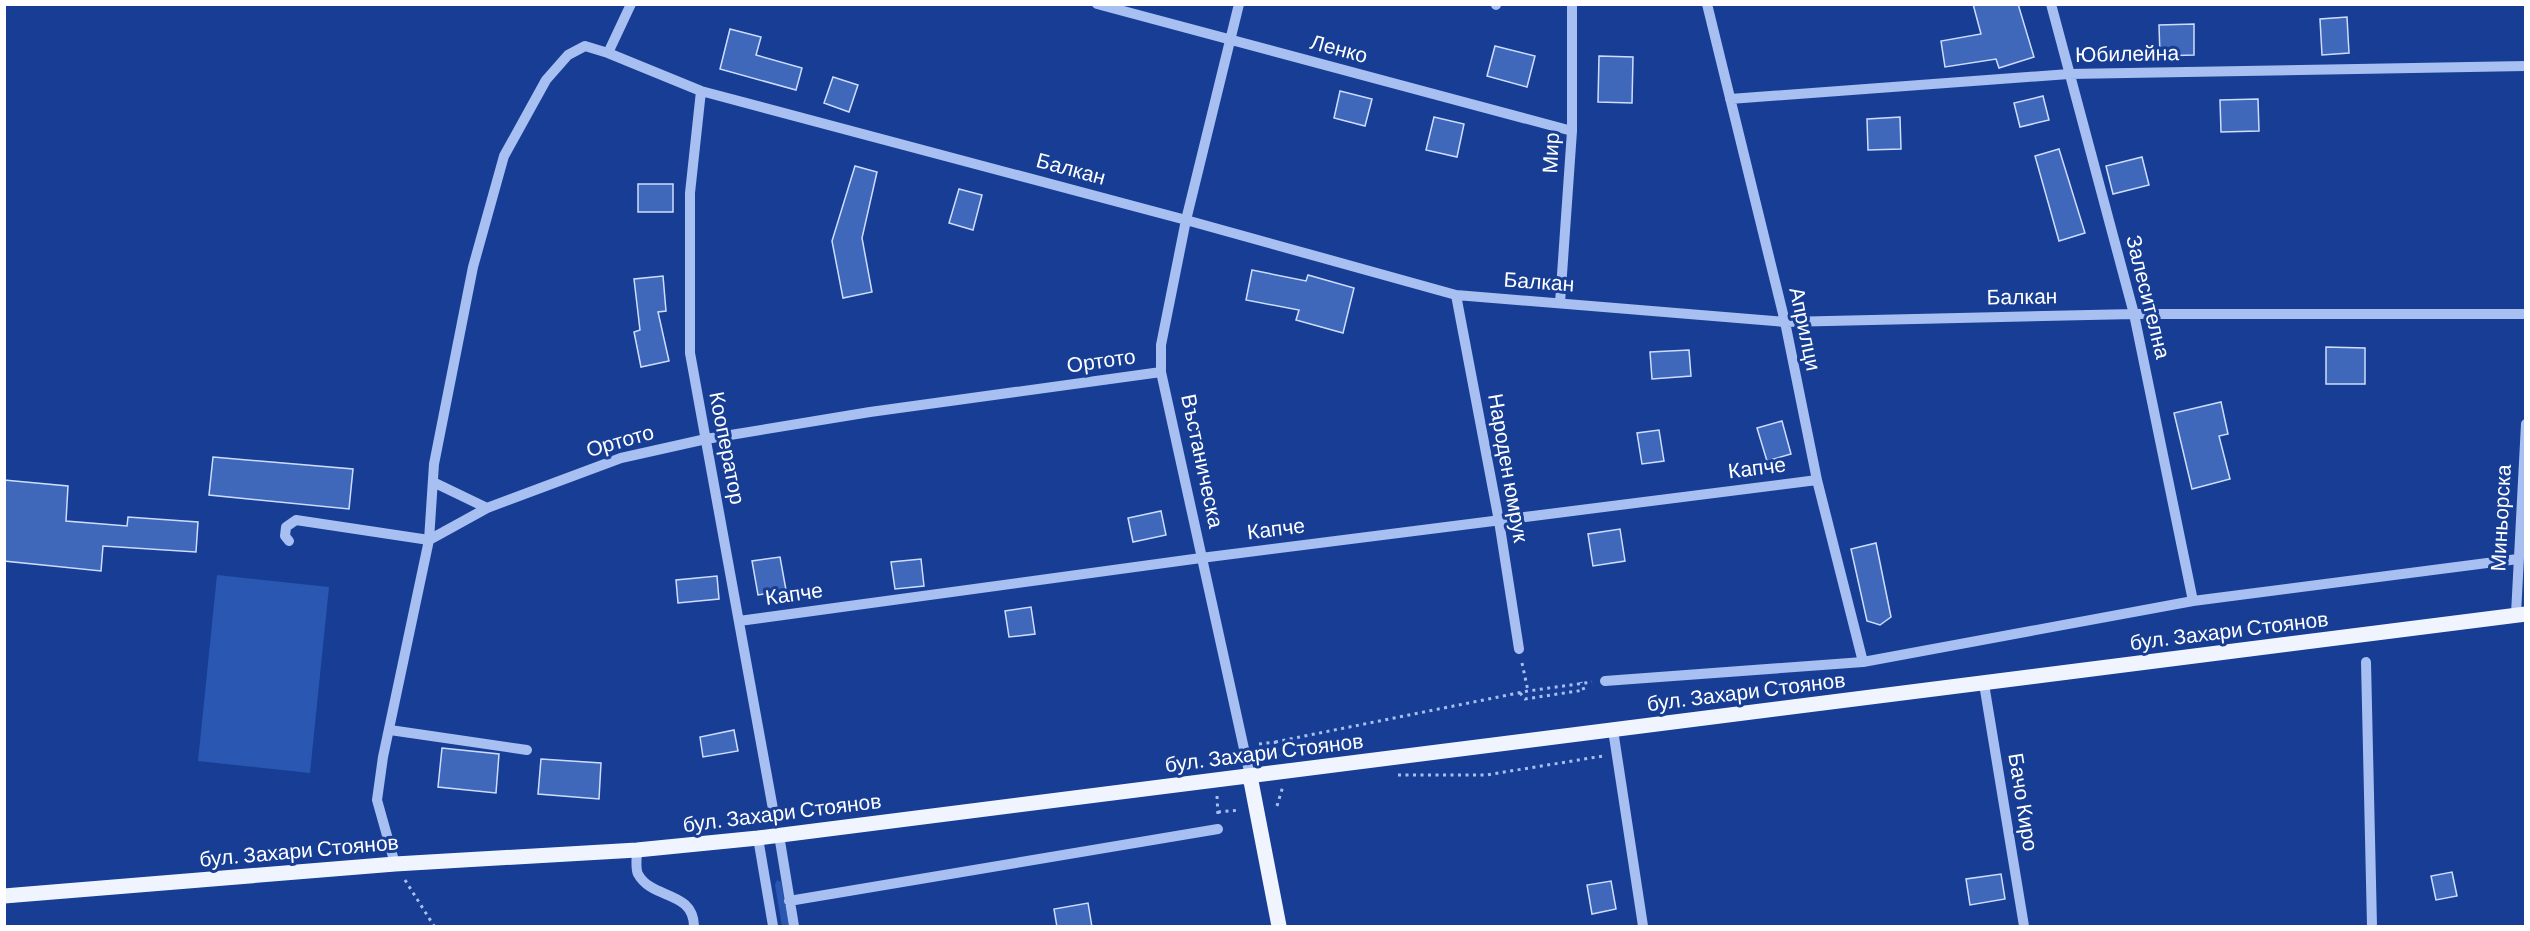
<svg xmlns="http://www.w3.org/2000/svg" width="2530" height="931" font-family="Barlow,sans-serif">
	<style>
		.green { fill: #2a57b2 }
		.building { fill: #3f68bb; stroke: #ceddfc; stroke-width: 1.5 }
		.lines { fill: none; stroke-linecap: round; stroke-linejoin: round }
		.path { stroke: #a7bff1; stroke-width: 3; stroke-dasharray: 3 4.5; stroke-linecap: butt }
		.minor { stroke: #a7bff1; stroke-width: 10 }
		.major { stroke: #f0f4ff; stroke-width: 15 }
		.labels { text-anchor: middle; stroke-width: 6; stroke-linejoin: round; paint-order: stroke }
		.street-label { font-size: 21px; fill: #fff; stroke: #173e94 }
	</style>
	<rect width="100%" height="100%" fill="#173e94"/>
	<path class="green" d="M217,575l112,12 -19,186 -112,-12z
		M777,880l4,2 8,44h-7l-7,-41z"/>
	<path class="building" d="M1973,4h45l16,53 -35,11 -3,-9 -51,8 -4,-26 40,-7z
		M2347,17l2,36 -27,2 -2,-36z
		M2194,24v31l-34,1 -1,-31z
		M730,29l31,8 -5,18 46,13 -6,22 -76,-21z
		M1495,46l40,10 -8,31 -40,-11z
		M1599,56l34,1 -1,46 -34,-1z
		M833,77l25,8 -9,27 -25,-9z
		M1340,91l32,8 -7,27 -31,-8z
		M2043,96l6,24 -29,7 -6,-24z
		M2258,99l1,32 -38,1 -1,-32z
		M1434,117l30,7 -7,33 -31,-7z
		M1900,117l1,32 -33,1 -1,-31z
		M2059,149l26,84 -26,8 -24,-85z
		M2142,157l7,28 -36,9 -7,-28z
		M855,166l22,6 -15,66 10,54 -29,6 -11,-57z
		M638,184h35v28h-35z
		M959,189l23,6 -9,35 -24,-7z
		M1252,270l54,11 2,-6 46,13 -11,45 -47,-13 3,-10 -53,-10z
		M663,276l3,35 -8,1 11,49 -28,6 -7,-35 6,-2 -6,-51z
		M2326,347l39,1v36h-39z
		M1689,350l2,26 -39,3 -2,-27z
		M2221,402l7,32 -9,2 11,43 -38,10 -18,-76z
		M1782,421l9,33 -24,7 -10,-33z
		M1659,430l5,31 -22,3 -5,-31z
		M213,457l140,12 -4,40 -140,-14z
		M4,480l64,6 -2,35 61,5 1,-9 70,5 -2,30 -93,-6 -2,25 -97,-10z
		M1161,511l5,24 -33,7 -5,-24z
		M1620,529l5,32 -32,5 -5,-32z
		M1876,543l15,74 -11,8 -13,-4 -16,-72z
		M780,557l6,33 -28,5 -6,-34z
		M921,559l3,27 -29,3 -4,-27z
		M717,576l2,23 -41,4 -2,-23z
		M1031,607l4,27 -26,3 -4,-26z
		M734,730l4,21 -35,6 -3,-20z
		M442,748l57,6 -3,39 -58,-6z
		M541,759l60,4 -2,36 -61,-5z
		M2452,872l5,24 -21,4 -5,-24z
		M2001,874l4,25 -35,6 -4,-26z
		M1611,881l5,28 -24,5 -5,-29z
		M1088,903l4,24h-35l-3,-18z"/>
	<g class="lines">
		<path class="path" d="M1522,663l6,28
			M1520,693l5,6 59,-9 -3,-8
			M1275,742l253,-51 64,-9
			M1259,744l16,-2 4,14
			M1213,749l2,16
			M1398,775h88l117,-19
			M1217,796l1,20
			M1277,806l6,-20
			M1218,812l22,-2
			M405,880l29,46"/>
		<path class="minor" d="M1097,4l475,127
			M1239,4l-53,216 -25,125v27l89,404
			M1707,4l78,318 32,158 46,182
			M2051,4l83,310 59,287
			M1496,5v-1
			M608,53l23,-49
			M701,91l-11,102v160l83,456
			M1730,99l339,-25 457,-8
			M1456,295l43,226 20,128
			M1560,303l12,-172v-127
			M433,482l54,26
			M429,540l58,-32 134,-50 85,-19 164,-27 291,-40
			M289,541l-4,-5 1,-9 10,-7 133,20
			M2516,614l10,-190
			M739,621l462,-63 616,-78
			M2366,662l6,264
			M1605,681l258,-19 330,-61 325,-42
			M1984,684l40,242
			M390,730l137,20
			M1613,730l30,196
			M779,835l15,91
			M758,838l15,88
			M637,850c0,7 -2,18 1,24 14,26 55,16 56,52
			M395,864l-18,-64 6,-43 46,-217 5,-76 39,-197 31,-111 42,-76 22,-25 17,-9 23,7 93,38 485,129 270,75 329,27 349,-8h392
			M789,901l429,-72"/>
		<path class="major" d="M1250,776l29,150
			M4,896l391,-32 242,-14 121,-12 1768,-224"/>
	</g>
	<g class="labels">
		<g class="street-label">
			<text transform="translate(1339 49) rotate(15)" y="7">Ленко</text>
			<text transform="translate(2127 54) rotate(-1)" y="7">Юбилейна</text>
			<text transform="translate(1551 153) rotate(-87)" y="7">Мир</text>
			<text transform="translate(1071 169) rotate(15)" y="7">Балкан</text>
			<text transform="translate(1539 282) rotate(4)" y="7">Балкан</text>
			<text transform="translate(2022 297) rotate(-1)" y="7">Балкан</text>
			<text transform="translate(2148 297) rotate(76)" y="7">Залесителна</text>
			<text transform="translate(1805 329) rotate(78)" y="7">Априлци</text>
			<text transform="translate(1101 361) rotate(-8)" y="7">Ортото</text>
			<text transform="translate(620 441) rotate(-16)" y="7">Ортото</text>
			<text transform="translate(727 448) rotate(79)" y="7">Кооператор</text>
			<text transform="translate(1202 461) rotate(78)" y="7">Въстаническа</text>
			<text transform="translate(1508 468) rotate(80)" y="7">Народен юмрук</text>
			<text transform="translate(1757 468) rotate(-7)" y="7">Капче</text>
			<text transform="translate(2501 518) rotate(-87)" y="7">Миньорска</text>
			<text transform="translate(1276 529) rotate(-7)" y="7">Капче</text>
			<text transform="translate(794 594) rotate(-8)" y="7">Капче</text>
			<text transform="translate(2229 631) rotate(-7)" y="7">бул. Захари Стоянов</text>
			<text transform="translate(1746 692) rotate(-7)" y="7">бул. Захари Стоянов</text>
			<text transform="translate(1264 753) rotate(-7)" y="7">бул. Захари Стоянов</text>
			<text transform="translate(2023 802) rotate(81)" y="7">Бачо Киро</text>
			<text transform="translate(782 813) rotate(-7)" y="7">бул. Захари Стоянов</text>
			<text transform="translate(299 851) rotate(-5)" y="7">бул. Захари Стоянов</text>
		</g>
	</g>
	<rect width="2530" height="931" fill="none" stroke="#ffffff" stroke-width="12"/>
</svg>
